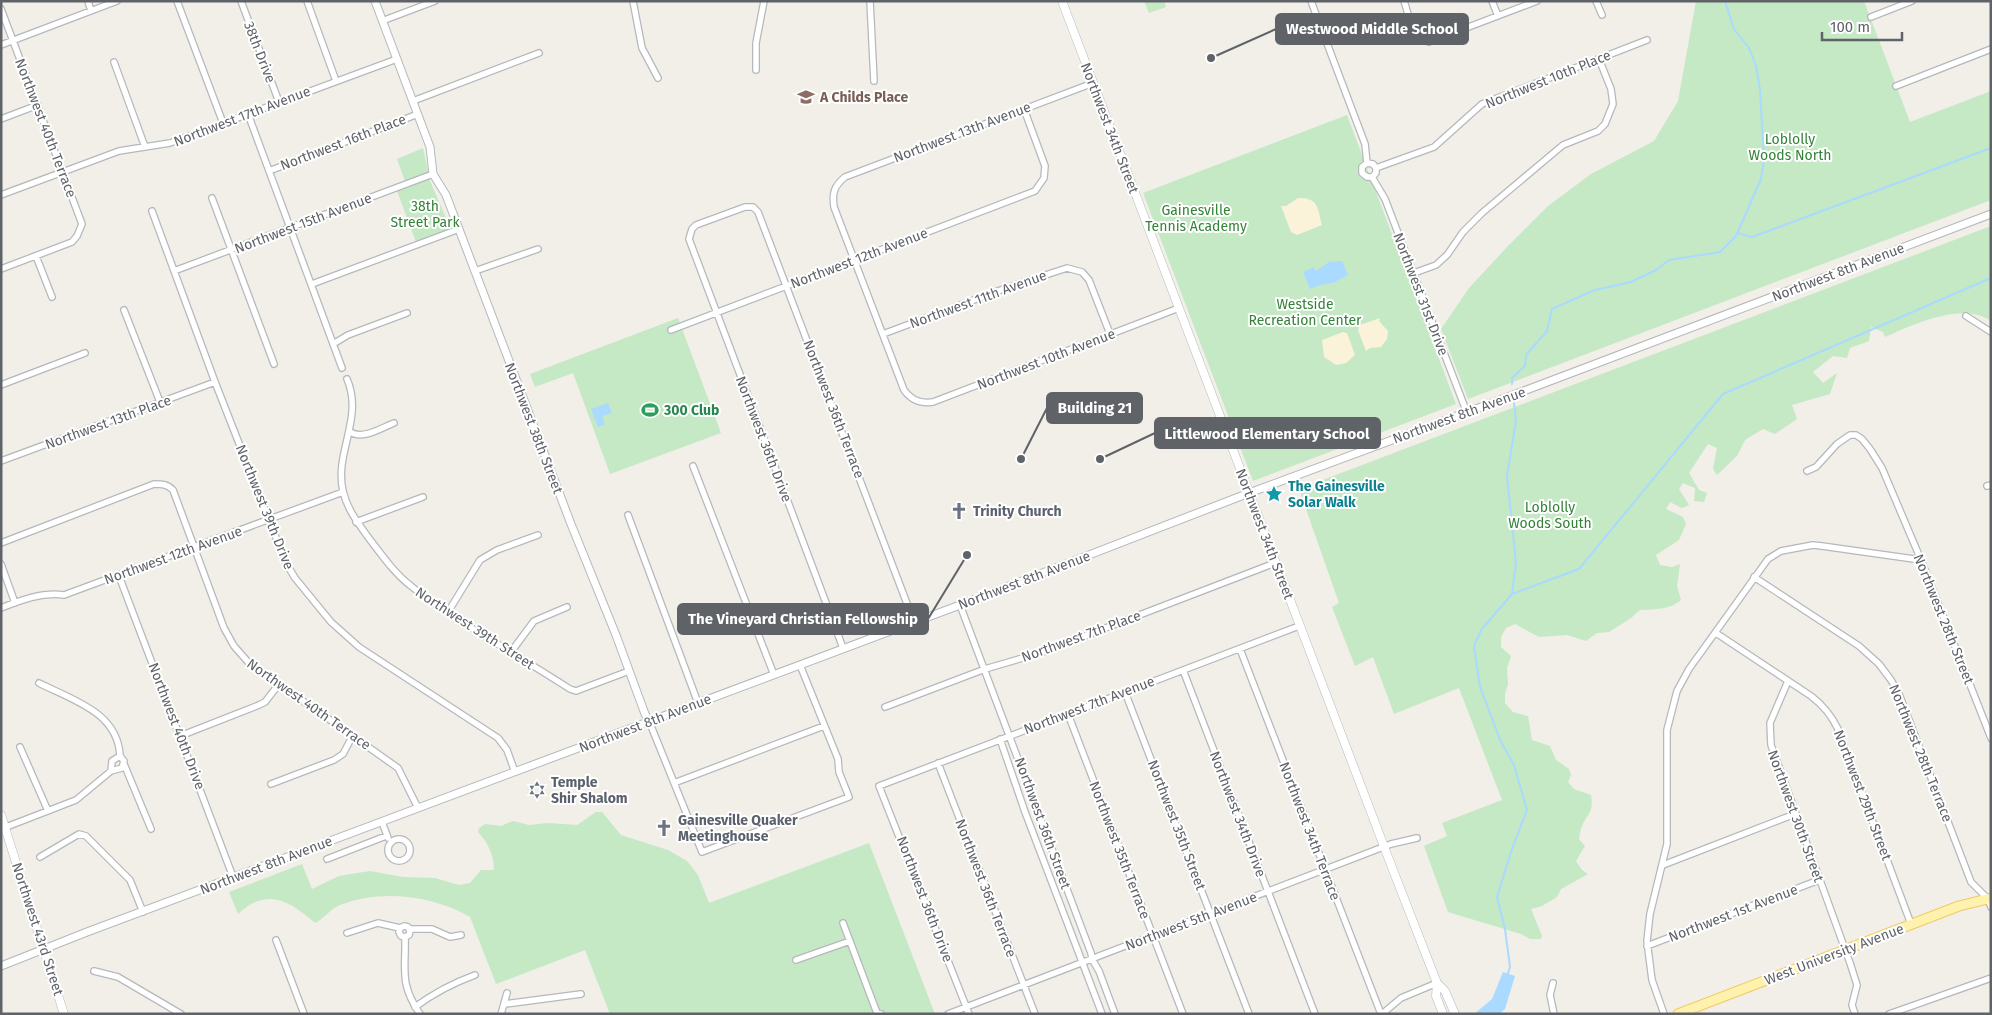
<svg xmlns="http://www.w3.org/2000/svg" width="1992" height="1015" font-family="'Fira Sans',sans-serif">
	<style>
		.green { fill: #c5e8c5 }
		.sand { fill: #fbf3d9 }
		.water { fill: #aadaff }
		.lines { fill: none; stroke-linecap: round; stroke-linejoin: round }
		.stream { stroke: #aadaff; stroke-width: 2 }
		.minor-casing { stroke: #b5b8bc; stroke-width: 8 }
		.tertiary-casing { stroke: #b5b8bc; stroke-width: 9 }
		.secondary-casing { stroke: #b6babf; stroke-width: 9 }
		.primary-casing { stroke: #f2c960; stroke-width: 11 }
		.minor { stroke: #fff; stroke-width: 5.5 }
		.tertiary { stroke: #fff; stroke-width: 7 }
		.secondary { stroke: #fff; stroke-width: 8 }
		.primary { stroke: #fff2af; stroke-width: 9 }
		.labels { text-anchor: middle; stroke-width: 4; stroke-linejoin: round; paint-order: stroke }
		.street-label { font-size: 14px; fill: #5f6368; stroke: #fff }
		.education-label { font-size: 14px; font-weight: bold; fill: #785e54; stroke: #fff; text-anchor: start }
		.park-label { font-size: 14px; fill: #348238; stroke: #fff }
		.leisure-label { font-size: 14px; font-weight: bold; fill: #27864d; stroke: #fff; text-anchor: start }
		.culture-label { font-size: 14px; font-weight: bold; fill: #0d838f; stroke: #fff; text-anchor: start }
		.worship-label { font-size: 14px; font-weight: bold; fill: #5b616d; stroke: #fff; text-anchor: start }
		.leader { fill: none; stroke: #5f6368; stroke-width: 2 }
		.callout-dot { fill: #5f6368; stroke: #fff; stroke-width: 2 }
		.callout { fill: #5f6368; stroke: #5f6368; stroke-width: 2 }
		.callout-label { font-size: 15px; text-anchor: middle; font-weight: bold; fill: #fff }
	</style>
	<rect width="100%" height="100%" fill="#f1efe8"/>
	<path class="green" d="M1144,1h20l2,6 -17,6z
		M1696,1h168l46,121 81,-31v109l-523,199 -27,-70 28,-41 38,-41 41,-41 43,-32 63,-33 24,-40z
		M1347,115l109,289 -203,77 -110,-288z
		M423,148l7,33 21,48 -35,13 -19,-51 8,-10 -8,-22z
		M1991,226v95c-29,-20 -78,4 -106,16l-2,-5 -12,-5 -2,14 -19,7 -3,10 -14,-2 -20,16 10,11 14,-10 -7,21 -38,11 5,14 -22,15 -12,-5 -18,11 -8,16 -20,19 -4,-6 4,-21 -9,-4 -19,29 10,17 8,3 -3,9 -10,-1 1,-13 -12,-5 -4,6 10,16 -7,3 -12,-6 -4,7 17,8 3,7 -7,16 -23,15 4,10 12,2 8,-3 -3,22 4,14c-11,10 -27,9 -41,10l-9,8 -22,14 -12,1 -11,8 -19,-6 -28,2 -24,-13 -9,4 -5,9v10l10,9 -4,12 1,16 -3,10v9l8,9 15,4 4,24 18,6 6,14 13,9 2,6 -3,7 6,7 17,6c3,18 -4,18 -9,31 -2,4 -2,9 -3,13l6,7 -9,15 6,9 6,4 -27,15 -4,8 -15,9 -11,3 11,27 -1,3h-11l-9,-5 -73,-22 -24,-66 23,-10 -5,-13 60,-23 -43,-112 -65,26 -21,-57 -18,9 -23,-59 7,-4 -40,-114z
		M678,318l43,115 -111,41 -37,-101 -38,14 -5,-13z
		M596,812h6l19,23 47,15 19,11 11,14 11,28 160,-60 66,171h-325l-25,-64 -89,34 -26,-67c-37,-22 -90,-28 -130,-12 -11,5 -16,14 -25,18 -26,-23 -48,-36 -77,-9l-9,-22 73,-28 10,25 27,-13 31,-5 33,6 32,1 24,7 11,-2 11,-13h13c0,-14 -6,-28 -16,-38l1,-4 6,-4 16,2 12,-5 16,4 19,-2 29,2z"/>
	<path class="sand" d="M1298,198c21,-1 20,12 24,27l-25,10 -6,-3 -10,-26h5z
		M1380,318l-1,3 9,10 -1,8 -6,8 -11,1 -4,3 -8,-21 2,-5z
		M1343,332l4,1 8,22 -9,8 -10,2 -12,-8 -2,-17z"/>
	<path class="water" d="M1342,261l6,14 -15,8 -13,2 -10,4 -7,-17 11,-5 2,4 13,-9z
		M608,403l4,10 -10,3 3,8 -7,3 -7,-18z
		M1503,972l12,4 -10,33 -6,5h-25l18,-15z"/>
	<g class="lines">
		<path class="stream" d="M1738,233l14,4 239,-89
			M1512,384v-6l13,-12 1,-11 21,-24 5,-22 43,-19 36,-8 25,-12 13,-10 51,-8 16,-16 25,-57 3,-19 -4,-70 -4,-24 -7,-18 -15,-19 -9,-28
			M1512,594l67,-25 144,-175 268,-116
			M1507,976l3,-9 -5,-38 -8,-32 15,-48 15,-39 -13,-45 -13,-23 -21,-55 -6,-41 7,-16 31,-36 4,-31 -9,-87 9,-55 -2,-18"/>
		<g class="minor-casing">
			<path id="minor" d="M88,1l3,10
				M177,1l46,122
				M241,1l38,101
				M307,1l29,80
				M633,1l9,47 16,30
				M870,1l4,80
				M1311,1l54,143 2,19
				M1404,1c5,14 8,38 25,41l108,-41
				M1492,1l6,15
				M1596,1l6,14
				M1,9l81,215 -5,12 -5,6 -71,27
				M1871,17l41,-16
				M382,21l53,-20
				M1,45l116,-44
				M114,62l31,85
				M756,70v-27l8,-42
				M1093,83l-248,94c-11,9 -13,16 -11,30l70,183c7,10 17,14 29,12l246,-94
				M1896,86l95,-37
				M413,101l126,-48
				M248,114l94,254
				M1,119l37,-14
				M1367,163l-5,4v6l5,4h5
				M1367,163l6,1 3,4v5l-4,4
				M1376,168l58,-21 48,-43 165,-64
				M269,171l149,-57
				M1372,177l13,22 82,214
				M1,195l118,-44 51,-8 227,-84
				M212,198l62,166
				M152,211l63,171 54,138 17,43 9,15 36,44 28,25 139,91 9,12 8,22
				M36,256l16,41
				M174,271l259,-97
				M475,271l63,-22
				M1414,273l22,-8 11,-10 16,-23 19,-19 81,-68 35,-14 7,-7 8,-20 -2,-15 -12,-30
				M312,284l147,-55
				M124,310l36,92
				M1966,316l25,16
				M671,330l364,-139 9,-13 1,-12 -21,-57
				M883,334l123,-46 61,-20 15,4 7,8 21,54
				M333,344l15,-9 59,-22
				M347,379c17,39 -13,74 -4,112 4,18 15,32 25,46 13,17 26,36 43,49 18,15 39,28 59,41 34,21 67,41 100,62l6,2 53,-20
				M1,385l84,-32
				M350,432c13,8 31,-4 44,-9
				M1,461l214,-79
				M693,466l81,209
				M1807,471l9,-4 21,-23 13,-9h6l6,4 8,10 12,19 39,92 70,178
				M1987,486l4,-1
				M628,515l70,188
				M356,522l67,-25
				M1,543l153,-59c8,0 13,0 19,6l51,138 10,18 14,16 150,106 20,40
				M1,564l14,39
				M119,576l114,301
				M1754,577l105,69 20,18 12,16 8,14 72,188 17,17 3,8
				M960,605l131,348 1,6 7,12 16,43
				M1,608c20,-8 41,-16 63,-13l279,-103
				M448,612l32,-52 17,-10 41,-15
				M1716,633l95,63c13,10 20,19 27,33l73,195
				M843,648l-154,-409 3,-10 4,-4 49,-18h8l5,5 156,410
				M1240,649l141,365
				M511,652l23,-31 33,-14
				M1183,670l132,344
				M1788,681l-18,42 1,22 79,218 7,22 -5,20 3,9
				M39,683c33,17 79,29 81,73
				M1125,692l124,322
				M885,707l100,-38 58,-17 232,-89
				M1068,714l115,300
				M649,721l53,131 147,-55 -10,-25 -1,-13 -38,-94
				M180,736l79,-31 6,-3 14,-18
				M1000,739l25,73 77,202
				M20,747l28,64
				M938,763l97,251
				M124,764l27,65
				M674,783l150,-57
				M271,784l63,-24 9,-6 10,-19
				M382,822l6,16
				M1,829l75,-29 35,-29 11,-3 2,-7 -4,-5 -8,5 -1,10
				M388 850a11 11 0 1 1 22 0a11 11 0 1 1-22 0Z
				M40,857l39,-23 7,2 44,44 13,32
				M327,859l59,-23
				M1663,865l132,-51
				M843,923l34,90 4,1
				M409,929h23l18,8 11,-2
				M347,933l31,-10 22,5
				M405,937l-4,-1 -2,-4 1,-4 4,-2 4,1 2,4 -1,4 -4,2c1,34 -6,46 15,77
				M276,940l28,74
				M1647,946l172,-66
				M796,960l54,-19
				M94,971l24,6 63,37
				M1553,983l-3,12 4,19
				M505,1004l76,-10
				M415,1007c19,-14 38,-24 60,-32
				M501,1014l6,-21
				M948,1014l443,-170 26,-6
				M969,1014l-90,-228 420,-160
				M1382,1014l19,-16 36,-15
				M1664,1014l-12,-34 -5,-39 3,-27 17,-70v-114l10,-39 12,-22 79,-110 13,-8 32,-6 9,1 99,14
				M1889,1014l102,-36"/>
		</g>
		<g class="tertiary-casing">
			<path id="tertiary" d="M375,1l55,146 3,27 13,21 125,329 45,111 29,79 4,7
				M1,966l86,-34 873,-327 289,-112 243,-90 499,-189"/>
		</g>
		<g class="secondary-casing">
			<path id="secondary" d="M1062,1l331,869 44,113 8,8 10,23
				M1,815l63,199
				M1437,983l-1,13 7,18"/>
		</g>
		<g class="primary-casing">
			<path id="primary" d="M1678,1014l281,-108 32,-8"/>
		</g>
		<use href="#minor" class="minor"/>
		<use href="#tertiary" class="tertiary"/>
		<use href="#secondary" class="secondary"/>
		<use href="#primary" class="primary"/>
	</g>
	<defs>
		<g id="school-bare" transform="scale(1.35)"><path d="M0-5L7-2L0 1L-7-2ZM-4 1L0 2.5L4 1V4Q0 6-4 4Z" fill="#8d6e63" stroke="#fff" stroke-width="2.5" paint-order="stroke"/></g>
		<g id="stadium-bare" transform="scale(1.35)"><path d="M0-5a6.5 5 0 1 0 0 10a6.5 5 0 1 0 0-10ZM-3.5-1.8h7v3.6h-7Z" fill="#2e9e5b" stroke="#fff" stroke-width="2.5" paint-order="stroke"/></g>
		<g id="sight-bare" transform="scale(1.35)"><path d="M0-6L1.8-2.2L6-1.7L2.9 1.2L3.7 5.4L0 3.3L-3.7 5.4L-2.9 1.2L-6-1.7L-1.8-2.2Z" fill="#0f9aa8" stroke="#fff" stroke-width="2.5" paint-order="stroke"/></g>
		<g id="church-bare" transform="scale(1.35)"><path d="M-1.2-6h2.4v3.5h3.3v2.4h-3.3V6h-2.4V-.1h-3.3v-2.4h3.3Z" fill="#6b7280" stroke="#fff" stroke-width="2.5" paint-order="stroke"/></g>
		<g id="synagogue-bare" transform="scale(1.35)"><path d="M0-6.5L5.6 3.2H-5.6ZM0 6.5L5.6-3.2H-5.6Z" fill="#6b7280" stroke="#fff" stroke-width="2.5" paint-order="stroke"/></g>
	</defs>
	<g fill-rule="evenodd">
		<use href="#school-bare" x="806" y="97"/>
		<use href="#stadium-bare" x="650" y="410"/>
		<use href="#sight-bare" x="1274" y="494"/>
		<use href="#church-bare" x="959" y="511"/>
		<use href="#synagogue-bare" x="537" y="790"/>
		<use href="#church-bare" x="664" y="828"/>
	</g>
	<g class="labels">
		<g class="street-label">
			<text transform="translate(260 52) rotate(69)" y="5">38th Drive</text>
			<text transform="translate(1548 79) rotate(-22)" y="5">Northwest 10th Place</text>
			<text transform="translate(242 116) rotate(-21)" y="5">Northwest 17th Avenue</text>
			<text transform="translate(46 128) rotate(69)" y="5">Northwest 40th Terrace</text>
			<text transform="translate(1110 128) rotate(69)" y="5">Northwest 34th Street</text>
			<text transform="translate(962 132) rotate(-21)" y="5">Northwest 13th Avenue</text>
			<text transform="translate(343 142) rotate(-21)" y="5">Northwest 16th Place</text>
			<text transform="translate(303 223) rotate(-21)" y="5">Northwest 15th Avenue</text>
			<text transform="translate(859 258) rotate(-21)" y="5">Northwest 12th Avenue</text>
			<text transform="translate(1838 272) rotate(-21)" y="5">Northwest 8th Avenue</text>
			<text transform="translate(1421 294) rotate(69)" y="5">Northwest 31st Drive</text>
			<text transform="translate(978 299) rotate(-20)" y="5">Northwest 11th Avenue</text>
			<text transform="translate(1046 359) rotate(-21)" y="5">Northwest 10th Avenue</text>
			<text transform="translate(834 409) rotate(69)" y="5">Northwest 36th Terrace</text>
			<text transform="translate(1459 415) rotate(-20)" y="5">Northwest 8th Avenue</text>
			<text transform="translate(108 422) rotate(-20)" y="5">Northwest 13th Place</text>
			<text transform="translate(534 428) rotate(69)" y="5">Northwest 38th Street</text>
			<text transform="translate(764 439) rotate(69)" y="5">Northwest 36th Drive</text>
			<text transform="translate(265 507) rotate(68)" y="5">Northwest 39th Drive</text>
			<text transform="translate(1265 534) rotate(69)" y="5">Northwest 34th Street</text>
			<text transform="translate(173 555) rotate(-20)" y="5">Northwest 12th Avenue</text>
			<text transform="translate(1024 580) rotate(-21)" y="5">Northwest 8th Avenue</text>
			<text transform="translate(1944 619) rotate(68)" y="5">Northwest 28th Street</text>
			<text transform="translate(475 628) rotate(33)" y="5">Northwest 39th Street</text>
			<text transform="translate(1081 636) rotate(-20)" y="5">Northwest 7th Place</text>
			<text transform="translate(309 704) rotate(35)" y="5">Northwest 40th Terrace</text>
			<text transform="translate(1089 705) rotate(-21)" y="5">Northwest 7th Avenue</text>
			<text transform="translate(645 723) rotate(-21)" y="5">Northwest 8th Avenue</text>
			<text transform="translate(177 726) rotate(69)" y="5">Northwest 40th Drive</text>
			<text transform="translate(1921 753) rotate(68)" y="5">Northwest 28th Terrace</text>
			<text transform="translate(1863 795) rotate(69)" y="5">Northwest 29th Street</text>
			<text transform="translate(1238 814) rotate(69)" y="5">Northwest 34th Drive</text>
			<text transform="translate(1796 816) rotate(70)" y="5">Northwest 30th Street</text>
			<text transform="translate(1043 823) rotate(70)" y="5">Northwest 36th Street</text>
			<text transform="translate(1177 825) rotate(69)" y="5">Northwest 35th Street</text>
			<text transform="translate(1310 831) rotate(69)" y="5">Northwest 34th Terrace</text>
			<text transform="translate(1120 850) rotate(69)" y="5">Northwest 35th Terrace</text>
			<text transform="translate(266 865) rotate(-21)" y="5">Northwest 8th Avenue</text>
			<text transform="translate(986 888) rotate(69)" y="5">Northwest 36th Terrace</text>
			<text transform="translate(925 899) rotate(69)" y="5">Northwest 36th Drive</text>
			<text transform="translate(1733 913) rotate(-21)" y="5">Northwest 1st Avenue</text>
			<text transform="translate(1191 921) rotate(-21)" y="5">Northwest 5th Avenue</text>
			<text transform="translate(38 929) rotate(72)" y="5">Northwest 43rd Street</text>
			<text transform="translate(1834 954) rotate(-21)" y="5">West University Avenue</text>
		</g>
		<g class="education-label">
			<text x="820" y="102">A Childs Place</text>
		</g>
		<g class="park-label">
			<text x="1790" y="144">Loblolly<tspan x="1790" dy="16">Woods North</tspan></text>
			<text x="425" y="211">38th<tspan x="425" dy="16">Street Park</tspan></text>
			<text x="1196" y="215">Gainesville<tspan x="1196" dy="16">Tennis Academy</tspan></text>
			<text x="1305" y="309">Westside<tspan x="1305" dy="16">Recreation Center</tspan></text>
			<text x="1550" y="512">Loblolly<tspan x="1550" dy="16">Woods South</tspan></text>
		</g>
		<g class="leisure-label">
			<text x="664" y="415">300 Club</text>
		</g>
		<g class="culture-label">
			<text x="1288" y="491">The Gainesville<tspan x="1288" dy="16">Solar Walk</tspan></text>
		</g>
		<g class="worship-label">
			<text x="973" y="516">Trinity Church</text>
			<text x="551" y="787">Temple<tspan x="551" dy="16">Shir Shalom</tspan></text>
			<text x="678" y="825">Gainesville Quaker<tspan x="678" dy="16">Meetinghouse</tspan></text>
		</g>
	</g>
	<path class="leader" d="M1211 58L1276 29M1021 459L1047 408M1100 459L1155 433M967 555L928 619"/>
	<g class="callout-dot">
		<circle cx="1211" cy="58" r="5"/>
		<circle cx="1021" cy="459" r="5"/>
		<circle cx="1100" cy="459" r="5"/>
		<circle cx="967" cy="555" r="5"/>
	</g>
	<g class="callout">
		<rect x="1276" y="14" width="192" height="30" rx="5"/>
		<rect x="1047" y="393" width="95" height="30" rx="5"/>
		<rect x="1155" y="418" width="225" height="30" rx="5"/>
		<rect x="678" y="604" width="250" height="30" rx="5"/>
	</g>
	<g class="callout-label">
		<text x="1372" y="34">Westwood Middle School</text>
		<text x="1095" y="413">Building 21</text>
		<text x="1267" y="439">Littlewood Elementary School</text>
		<text x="803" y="624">The Vineyard Christian Fellowship</text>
	</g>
	<rect width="1992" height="1015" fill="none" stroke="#5f6368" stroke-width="5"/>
	<path d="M1822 32v8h80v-8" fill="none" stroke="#5f6368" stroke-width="2.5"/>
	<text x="1830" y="32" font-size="15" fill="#5f6368" stroke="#ffffff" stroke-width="4" paint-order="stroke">100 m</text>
</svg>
